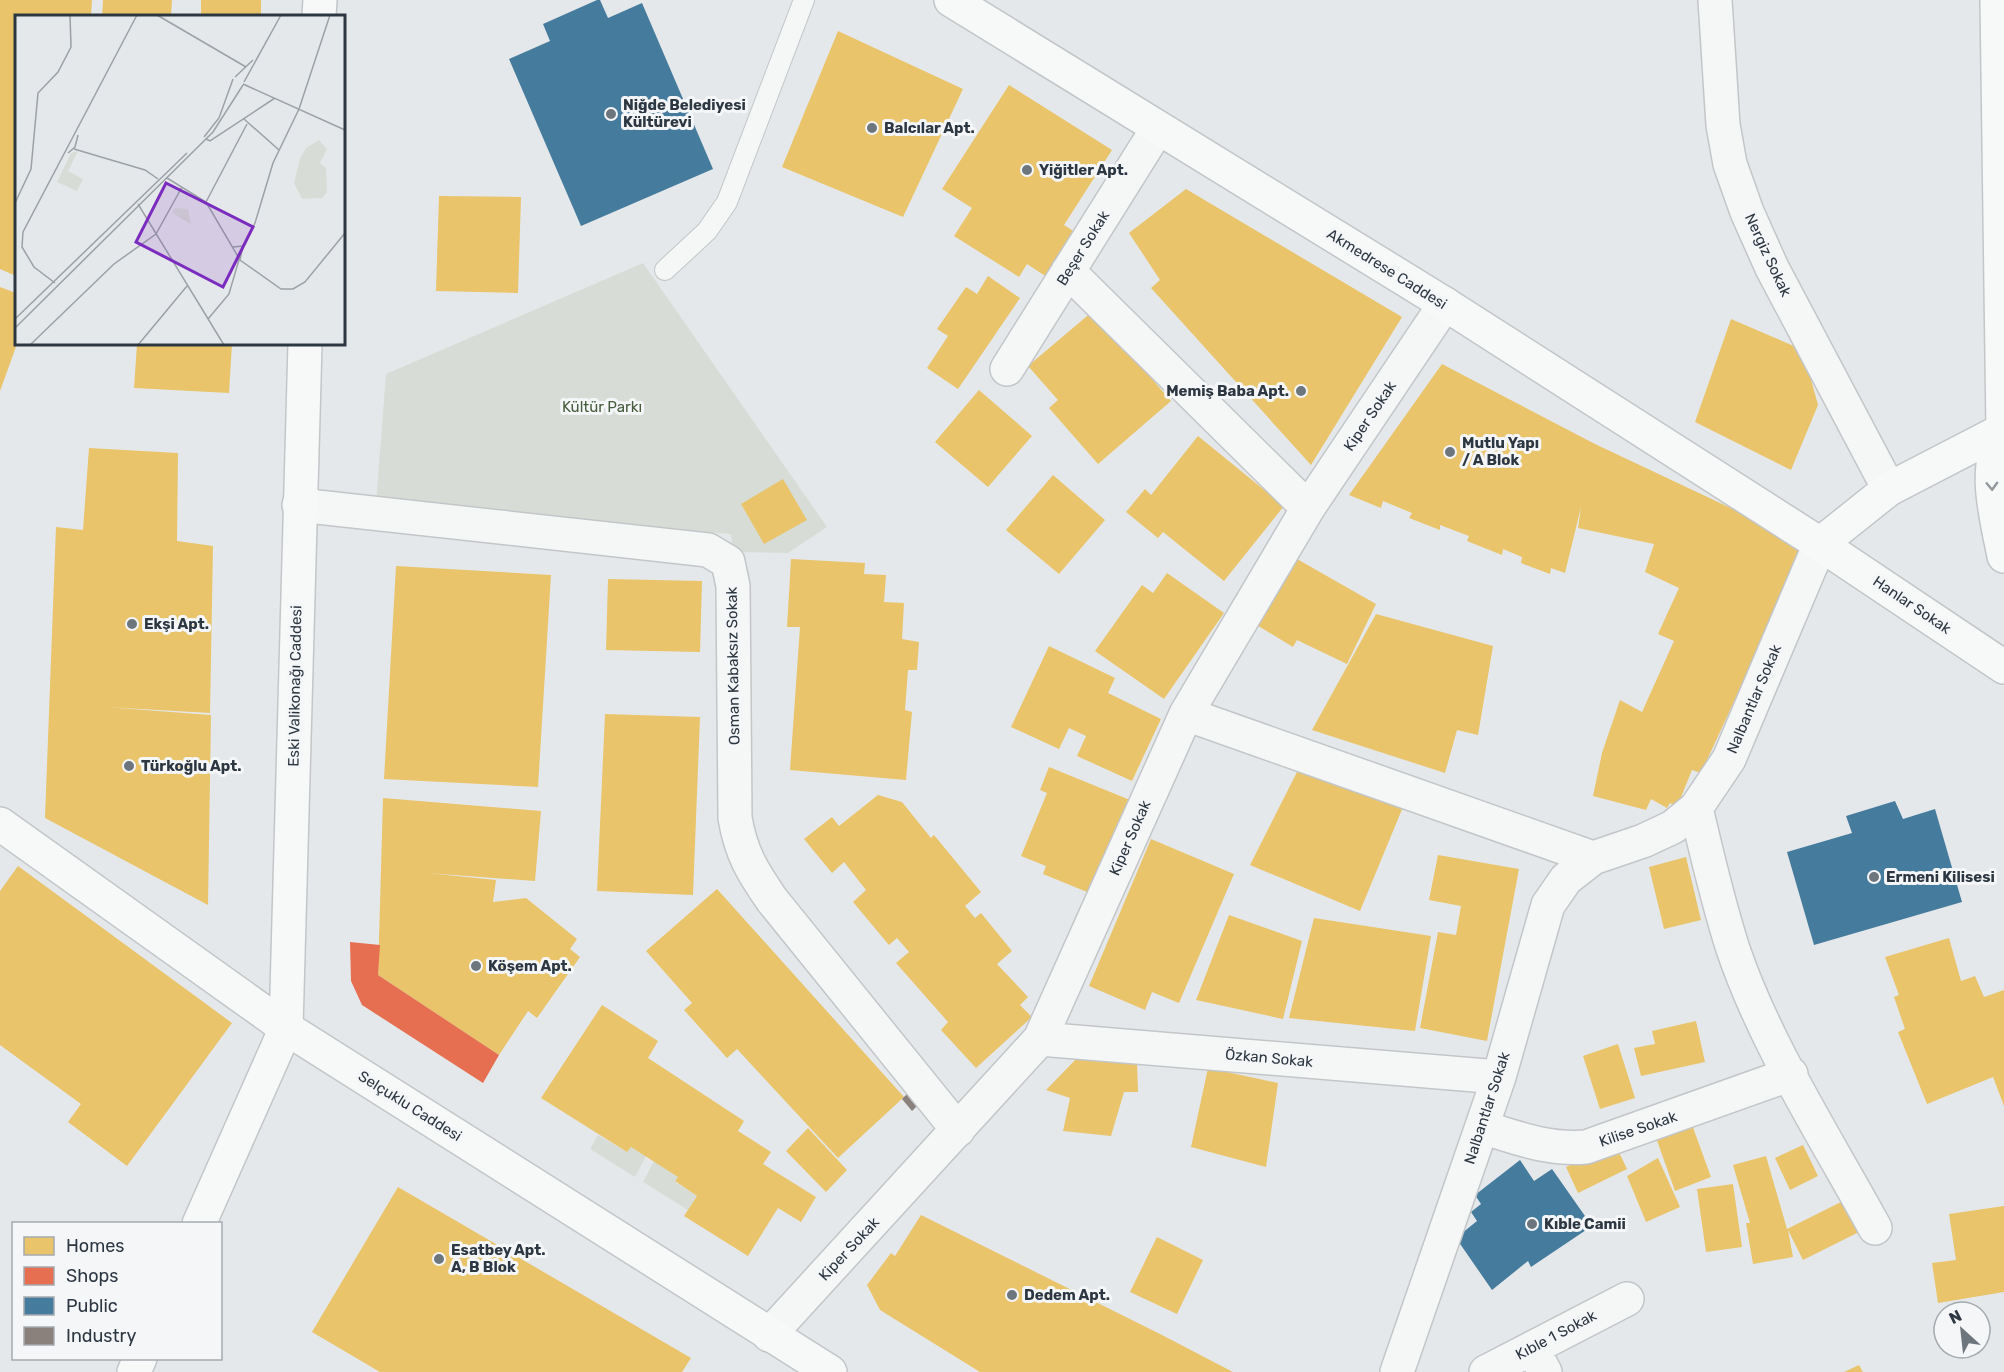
<svg xmlns="http://www.w3.org/2000/svg" width="2004" height="1372" font-family="Rubik,sans-serif">
	<style>
		.green { fill: #d7ddd6 }
		.homes { fill: #e9c46a }
		.shops { fill: #e76f51 }
		.public { fill: #457b9d }
		.industry { fill: #8a817c }
		.lines { fill: none; stroke-linecap: round; stroke-linejoin: round }
		.lane-casing { stroke: #c3c6c8; stroke-width: 22 }
		.street-casing { stroke: #c3c6c8; stroke-width: 36 }
		.secondary-casing { stroke: #c3c6c8; stroke-width: 36 }
		.lane { stroke: #f5f6f6; stroke-width: 20 }
		.street { stroke: #f5f6f6; stroke-width: 33 }
		.secondary { stroke: #f7f8f8; stroke-width: 33 }
		.oneway { stroke: #92989d }
		.poi-dot { fill: #6d757d; stroke: #f4f6f8; stroke-width: 2 }
		.labels { text-anchor: middle; stroke-width: 6; stroke-linejoin: round; paint-order: stroke }
		.poi-label { font-size: 15px; font-weight: bold; fill: #2d3742; stroke: #f4f6f8; text-anchor: start }
		.street-label { font-size: 15px; fill: #2d3742; stroke: #f4f6f8 }
		.park-label { font-size: 15px; fill: #455d3c; stroke: #f4f6f8 }
		.inset-road { fill: none; stroke: #9ba1a7; stroke-width: 1.5 }
		.view { fill: #7b2cbf; fill-opacity: 0.15; stroke: #7b2cbf; stroke-width: 3 }
		.inset-edge { fill: none; stroke: #2d3742; stroke-width: 3 }
	</style>
	<rect width="100%" height="100%" fill="#e5e8ea"/>
	<path class="green" d="M643,263l184,264 -39,26 -55,-1 -2,-18 -355,-30 10,-130z
		M598,1135l29,17 4,-5 15,9 -11,21 -45,-28z
		M654,1161l24,16 -3,5 22,14 -9,14 -45,-28z"/>
	<path class="homes" d="M0,0h92l-1,16h-75v260l-16,-7z
		M103,0h69l-1,16h-69z
		M201,0h60v16h-60z
		M838,31l125,58 -60,128 -121,-50z
		M1009,85l103,65 -48,75 14,9 -28,45 -23,-15 -8,13 -65,-41 18,-28 -30,-19z
		M1186,189l216,128 -91,148 -160,-177 9,-8 -31,-47z
		M439,196l82,1 -3,96 -82,-2z
		M988,276l32,22 -62,91 -31,-21 21,-32 -11,-7 29,-42 11,7z
		M0,287l16,6 1,51 -17,47z
		M1093,311l78,90 -73,63 -49,-56 9,-8 -30,-34z
		M1731,319l72,31 15,55 -27,65 -96,-48z
		M137,344h95l-3,49 -95,-5z
		M1442,364l153,80 212,100 -106,229 -9,-3 -15,37 -7,-4 -3,5 -16,-9 -5,11 -53,-14 9,-43 18,-53 22,12 32,-71 -16,-7 21,-46 -34,-16 9,-28 -76,-16 3,-21 -16,66 -14,-5 -1,6 -29,-11 1,-6 -19,-8 -1,6 -35,-14 2,-5 -29,-11v5l-31,-12 3,-5 -29,-12 -2,7 -32,-13z
		M979,390l53,46 -44,51 -53,-45z
		M1198,436l86,70 -60,75 -61,-49 -5,6 -32,-26 19,-23 6,6z
		M89,448l89,5 -1,88 36,5 -3,167 -105,-6 106,8 -3,190 -163,-87 11,-291 27,3z
		M1053,475l52,45 -46,54 -53,-44z
		M783,479l24,41 -43,24 -23,-40z
		M791,559l74,4 -1,11 22,1 -2,27 20,1 -2,36 17,3 -2,28h-9l-3,40 7,2 -6,68 -116,-10 10,-143h-13z
		M1297,559l79,45 -29,60 -50,-24 -4,7 -38,-23z
		M396,566l155,9 -13,212 -154,-8z
		M1167,573l57,40 -60,86 -69,-48 47,-66 11,8z
		M608,579l94,2 -2,71 -94,-2z
		M1376,614l117,32 -15,89 -21,-5 -12,43 -133,-43z
		M1049,646l66,32 -7,15 53,26 -29,62 -55,-25 9,-20 -17,-8 -10,21 -48,-22z
		M605,714l95,3 -7,178 -96,-4z
		M1049,767l81,33 -38,94 -49,-20 3,-8 -25,-10 26,-63 -7,-3z
		M1299,768l104,39 -43,104 -110,-46z
		M878,795l24,7 29,36 3,-3 47,57 -16,14 10,12 6,-5 31,38 -15,13 31,33 -8,8 12,12 -56,51 -35,-38 7,-8 -52,-59 13,-11 -12,-14 -8,7 -36,-43 13,-12 -22,-28 -12,11 -28,-34 28,-22 7,9z
		M383,798l158,13 -6,70 -108,-8 69,7 -3,22 33,-4 51,41 -7,10 10,8 -43,61 -9,-7 -29,44 -121,-80z
		M1151,839l83,35 -55,129 -27,-11 -7,18 -56,-24z
		M1438,855l81,14 -32,172 -67,-13 18,-96 18,3 5,-29 -32,-6z
		M1686,857l15,63 -37,9 -15,-62z
		M18,866l214,157 -105,143 -59,-44 13,-18 -81,-59v-154z
		M717,889l187,208 -66,61 -101,-109 -10,9 -43,-48 8,-7 -46,-52z
		M1229,915l73,26 -19,78 -87,-19z
		M1314,918l117,18 -16,95 -126,-13z
		M1949,938l12,43 14,-5 9,21 20,-7v116l-11,-29 -66,27 -29,-72 7,-3 -11,-32 5,-2 -14,-38z
		M602,1005l56,36 -10,17 96,63 -6,10 33,21 -8,12 53,33 -15,25 -23,-14 -30,48 -64,-40 13,-20 -22,-15 3,-4 -47,-30 -4,5 -86,-54z
		M1696,1021l9,41 -64,14 -7,-28 21,-4 -3,-13z
		M1618,1044l17,54 -35,11 -17,-53z
		M1081,1054l56,7 1,31h-14l-13,44 -48,-5 7,-33 -24,-8z
		M1208,1068l70,15 -12,84 -75,-20z
		M1691,1122l20,55 -36,14 -20,-56z
		M808,1128l39,42 -21,22 -40,-41z
		M1615,1144l12,25 -49,24 -12,-26z
		M1803,1145l15,31 -28,14 -15,-32z
		M1766,1156l21,73 56,-28 16,31 -56,28 -15,-30 5,27 -40,7 -7,-41h4l-17,-58z
		M1658,1158l22,49 -34,15 -19,-46z
		M1733,1184l9,63 -36,5 -9,-63z
		M398,1187l293,171 -9,14h-302l-68,-40z
		M2004,1206v86l-66,11 -6,-40 24,-3 -7,-46z
		M921,1215l239,119 73,38h-253l-100,-62 -13,-25 24,-32 4,3z
		M1157,1237l46,23 -26,54 -47,-22z
		M1859,1365l4,7h-19z"/>
	<path class="shops" d="M350,942l30,3 -2,30 121,80 -16,28 -121,-78 -11,-24z"/>
	<path class="public" d="M597,0h3l8,18 34,-15 71,166 -132,57 -72,-167 41,-18 -7,-17z
		M1895,801l8,18 32,-10 27,93 -148,43 -27,-93 65,-19 -6,-17z
		M1520,1160l14,21 18,-12 40,57 -61,41 -3,-6 -36,29 -36,-52 21,-17 -6,-9 10,-8 -6,-9z"/>
	<path class="industry" d="M911,1090l10,12 -9,9 -10,-12z"/>
	<g class="lines">
		<g class="lane-casing">
			<path id="lane" d="M665,270l42,-39 20,-29 77,-202"/>
		</g>
		<g class="street-casing">
			<path id="street" d="M1715,0l8,125 7,39 17,48 25,56 117,221
				M1068,271l240,237
				M1007,369l151,-241
				M299,505l409,45 20,12 5,24 2,232c6,35 17,53 37,82l186,230
				M1186,714l407,144
				M1696,808c11,47 22,95 37,141 32,95 94,191 142,279
				M1040,1039l459,38
				M1482,1127c35,11 66,23 104,20l205,-73
				M769,1335l271,-296 146,-325 122,-206 137,-204
				M1532,1348l13,24
				M1397,1372l102,-295 49,-172 18,-26 27,-21 50,-17 30,-14 23,-19 33,-49 91,-215
				M1486,1372l141,-73"/>
		</g>
		<g class="secondary-casing">
			<path id="secondary" d="M951,0l494,304 375,240 184,123
				M319,16l1,-16
				M2004,430c-22,38 -8,85 0,126
				M1820,544l69,-55 114,-59 -6,-430
				M0,824l286,204 544,344
				M199,1224l87,-196 19,-684
				M134,1372l6,-14"/>
		</g>
		<use href="#lane" class="lane"/>
		<use href="#street" class="street"/>
		<use href="#secondary" class="secondary"/>
	</g>
	<defs><path id="oneway-chevron" d="M-2-3.5L2.5 0L-2 3.5" fill="none" stroke-width="1.6" stroke-linecap="round" stroke-linejoin="round" transform="scale(1.5)"/></defs>
	<use class="oneway" href="#oneway-chevron" transform="translate(1992 486) rotate(88)"/>
	<g class="poi-dot">
		<circle cx="611" cy="114" r="6"/>
		<circle cx="872" cy="128" r="6"/>
		<circle cx="1027" cy="170" r="6"/>
		<circle cx="1301" cy="391" r="6"/>
		<circle cx="1450" cy="452" r="6"/>
		<circle cx="132" cy="624" r="6"/>
		<circle cx="129" cy="766" r="6"/>
		<circle cx="1874" cy="877" r="6"/>
		<circle cx="476" cy="966" r="6"/>
		<circle cx="1532" cy="1224" r="6"/>
		<circle cx="439" cy="1259" r="6"/>
		<circle cx="1012" cy="1295" r="6"/>
	</g>
	<g class="labels">
		<g class="poi-label">
			<text x="623" y="110">Niğde Belediyesi<tspan x="623" dy="17">Kültürevi</tspan></text>
			<text x="884" y="133">Balcılar Apt.</text>
			<text x="1039" y="175">Yiğitler Apt.</text>
			<text x="1289" y="396" text-anchor="end">Memiş Baba Apt.</text>
			<text x="1462" y="448">Mutlu Yapı<tspan x="1462" dy="17">/ A Blok</tspan></text>
			<text x="144" y="629">Ekşi Apt.</text>
			<text x="141" y="771">Türkoğlu Apt.</text>
			<text x="1886" y="882">Ermeni Kilisesi</text>
			<text x="488" y="971">Köşem Apt.</text>
			<text x="1544" y="1229">Kıble Camii</text>
			<text x="451" y="1255">Esatbey Apt.<tspan x="451" dy="17">A, B Blok</tspan></text>
			<text x="1024" y="1300">Dedem Apt.</text>
		</g>
		<g class="street-label">
			<text transform="translate(1083 248) rotate(-58)" y="5">Beşer Sokak</text>
			<text transform="translate(1768 255) rotate(65)" y="5">Nergiz Sokak</text>
			<text transform="translate(1387 269) rotate(32)" y="5">Akmedrese Caddesi</text>
			<text transform="translate(1370 416) rotate(-56)" y="5">Kiper Sokak</text>
			<text transform="translate(1912 605) rotate(34)" y="5">Hanlar Sokak</text>
			<text transform="translate(733 666) rotate(-91)" y="5">Osman Kabaksız Sokak</text>
			<text transform="translate(295 686) rotate(-89)" y="5">Eski Valikonağı Caddesi</text>
			<text transform="translate(1754 699) rotate(-67)" y="5">Nalbantlar Sokak</text>
			<text transform="translate(1130 838) rotate(-66)" y="5">Kiper Sokak</text>
			<text transform="translate(1269 1058) rotate(5)" y="5">Özkan Sokak</text>
			<text transform="translate(410 1106) rotate(32)" y="5">Selçuklu Caddesi</text>
			<text transform="translate(1487 1108) rotate(-72)" y="5">Nalbantlar Sokak</text>
			<text transform="translate(1638 1129) rotate(-19)" y="5">Kilise Sokak</text>
			<text transform="translate(849 1249) rotate(-47)" y="5">Kiper Sokak</text>
			<text transform="translate(1556 1335) rotate(-28)" y="5">Kıble 1 Sokak</text>
		</g>
		<g class="park-label">
			<text x="602" y="412">Kültür Parkı</text>
		</g>
	</g>
	<g transform="translate(15 15)">
		<rect width="330" height="330" fill="#e5e8ea"/>
		<path d="M304,125l8,9 -7,14 6,5 1,24 -5,6 -20,1 -8,-16 6,-24 6,-11zM63,136l-10,20 15,8 -6,12 -20,-9 14,-29zM160,193l13,1 3,15 -19,-11z" fill="#d7ddd6"/>
		<path class="inset-road" d="M142,0l89,52M220,62l18,-17M229,67l37,-67M228,69l102,46M229,104l35,31M189,122l15,-19 14,-39M191,124l4,2 65,-43M59,134l71,21 13,9M53,138l7,-6 3,-12M152,163l39,24 34,58 41,29h12l12,-7 40,-49M191,187l41,-78M0,188l16,-34 7,-76 20,-21 13,-25 -1,-32M123,189l86,141M218,232l10,-1 12,-23 18,-60 26,-54 31,-94M40,268l-21,-16 -12,-20 1,-15 114,-217M0,304l172,-166M193,304l21,-25 14,-48 -3,14M0,313l198,-196 30,-47M15,330l84,-81 42,-30 26,-47M123,330l49,-59"/>
		<path class="view" d="M151,168l87,44 -30,60 -87,-45z"/>
		<rect width="330" height="330" class="inset-edge"/>
	</g>
	<rect x="12" y="1222" width="210" height="138" fill="#f4f6f8" stroke="#a4aaaf" stroke-width="1.5"/>
	<rect x="24" y="1237" width="30" height="18" fill="#e9c46a" stroke="#a4aaaf" stroke-width="1.5"/>
	<text x="66" y="1252" font-size="18" fill="#2d3742">Homes</text>
	<rect x="24" y="1267" width="30" height="18" fill="#e76f51" stroke="#a4aaaf" stroke-width="1.5"/>
	<text x="66" y="1282" font-size="18" fill="#2d3742">Shops</text>
	<rect x="24" y="1297" width="30" height="18" fill="#457b9d" stroke="#a4aaaf" stroke-width="1.5"/>
	<text x="66" y="1312" font-size="18" fill="#2d3742">Public</text>
	<rect x="24" y="1327" width="30" height="18" fill="#8a817c" stroke="#a4aaaf" stroke-width="1.5"/>
	<text x="66" y="1342" font-size="18" fill="#2d3742">Industry</text>
	<g transform="translate(1962 1330) rotate(333)"><circle r="28" fill="#f4f6f8" stroke="#a4aaaf" stroke-width="1.5"/>
	<path d="M0-4.5L10 22L0 15L-10 22Z" fill="#6d757d"/>
	<text y="-9" font-size="16" font-weight="bold" text-anchor="middle" fill="#2d3742">N</text>
	</g>
</svg>
